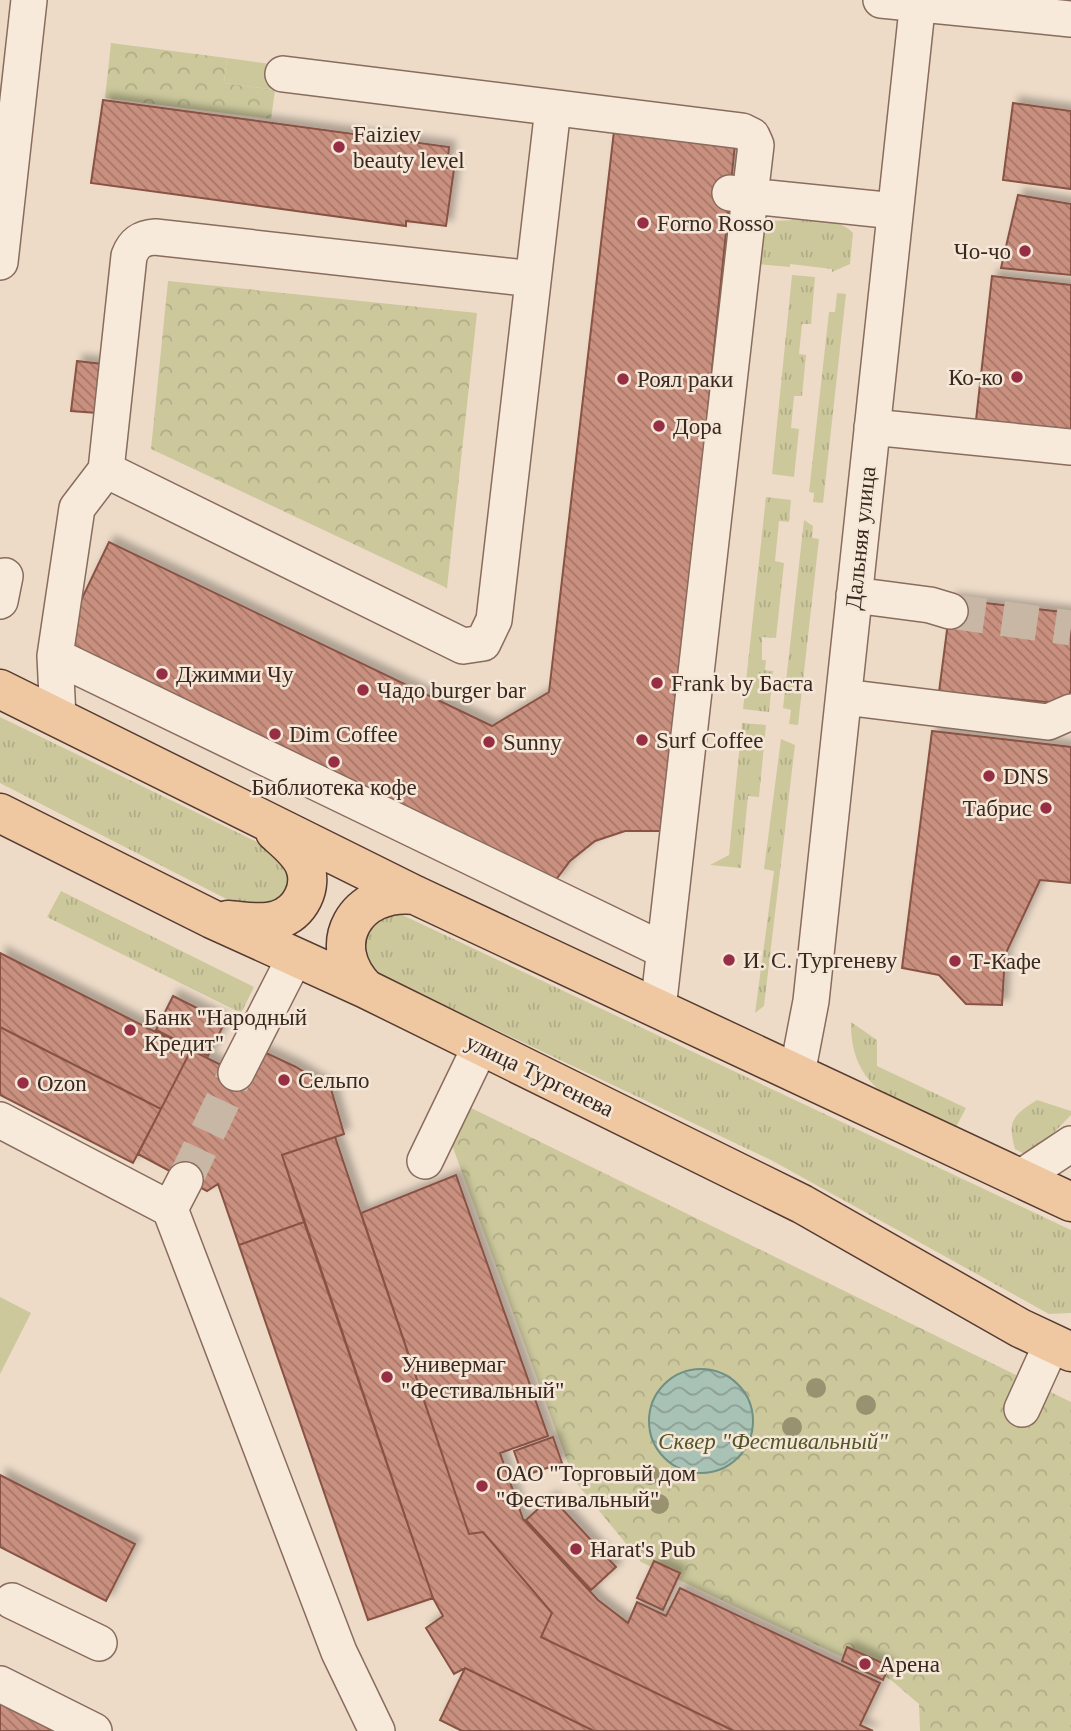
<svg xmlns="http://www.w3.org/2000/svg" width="1071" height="1731" font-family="Georgia,serif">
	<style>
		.grass { fill: url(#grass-tufts) }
		.park { fill: url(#park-crowns) }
		.pitch { fill: #ccc89c }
		.water { fill: url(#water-waves); stroke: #6f9082; stroke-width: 2 }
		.building { fill: url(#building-back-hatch); stroke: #885244; stroke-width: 2; filter: url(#shadow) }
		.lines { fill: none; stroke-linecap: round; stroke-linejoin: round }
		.minor-tunnel { stroke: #c9b7a6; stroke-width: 35; stroke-dasharray: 35 18; stroke-linecap: butt }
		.minor-casing { stroke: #896c5d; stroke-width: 38 }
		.major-casing { stroke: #573c31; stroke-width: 41 }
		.minor { stroke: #f8eadb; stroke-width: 35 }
		.major { stroke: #efc8a2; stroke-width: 38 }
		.tree { fill: #989270 }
		.poi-dot { fill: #962f43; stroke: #f5e7d7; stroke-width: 2.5 }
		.labels { text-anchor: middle; stroke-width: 5; stroke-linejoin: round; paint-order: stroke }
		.poi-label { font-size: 23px; fill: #3a2820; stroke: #f5e7d7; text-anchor: start }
		.street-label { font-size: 23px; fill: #3a2820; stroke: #f5e7d7 }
		.park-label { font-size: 23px; font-style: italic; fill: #535628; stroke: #f5e7d7 }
	</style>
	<defs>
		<pattern id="grass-tufts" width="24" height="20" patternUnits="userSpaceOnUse" patternTransform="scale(1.75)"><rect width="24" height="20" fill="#ccc89c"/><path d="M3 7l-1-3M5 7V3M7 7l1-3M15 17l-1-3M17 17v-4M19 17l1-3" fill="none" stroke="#b0ac86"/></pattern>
		<pattern id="park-crowns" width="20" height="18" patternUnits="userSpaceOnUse" patternTransform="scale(1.75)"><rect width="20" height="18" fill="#ccc89c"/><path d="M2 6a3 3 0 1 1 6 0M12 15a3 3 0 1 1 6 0" fill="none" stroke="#b0ac86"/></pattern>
		<pattern id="water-waves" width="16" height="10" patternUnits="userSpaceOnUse" patternTransform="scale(1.75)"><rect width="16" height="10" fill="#a9c2b6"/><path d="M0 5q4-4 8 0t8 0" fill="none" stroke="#8b9e94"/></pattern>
		<pattern id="building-back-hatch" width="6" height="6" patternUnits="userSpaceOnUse" patternTransform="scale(1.75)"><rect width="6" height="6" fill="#ca907f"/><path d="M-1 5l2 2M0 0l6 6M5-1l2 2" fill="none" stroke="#a57668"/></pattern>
		<filter id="shadow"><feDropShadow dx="6" dy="-6" stdDeviation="3.5" flood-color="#0004"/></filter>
	</defs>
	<rect width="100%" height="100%" fill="#eddbc8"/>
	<path class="grass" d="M794,220c20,1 44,-3 59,13l-3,31 -18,8v-3l-42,-5v3l-32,-3 2,-34 14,-9z
		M792,275l23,2 -4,47h-9l-3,30 7,1 -4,41h-8l-3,32 8,1 -5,48 -22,-3z
		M837,293l9,1 -23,209 -10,-1 1,-9 -5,-1 20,-180h6z
		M766,497l25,3 -2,22 -10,-1 -4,40 9,2 -8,75 -14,-1v23h4l-1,10 8,1 -4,41 -26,-3z
		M804,520l9,6 -1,12 7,1 -21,186 -9,-1 2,-14 -8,-2z
		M0,717l286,139 6,43 -48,9 -244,-125z
		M742,723l24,2 -7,72 -11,-1 -7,72 -31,-3 19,-10z
		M781,739l14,6 -31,261 -9,7 19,-142 -10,-2z
		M61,891l193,96 -13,26 -194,-96z
		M394,911l677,319v83l-22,1 -278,-154 -405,-192 -3,-37z
		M851,1022l26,18v26l89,42 -11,21c-53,-24 -105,-37 -104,-107z
		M1037,1100l34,11v4l-41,42 -15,-8c-8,-28 -2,-34 22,-49z"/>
	<path class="park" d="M111,43l116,15 -3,25 51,7 -4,29 -166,-21z
		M168,281l309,32 -30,275 -296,-139z
		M463,1104l608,298v329h-151l-1,-27 -28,-24 -250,-118 -67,-82 -126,-346z"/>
	<path class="pitch" d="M227,58l51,7 -3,25 -51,-7z
		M0,1297l31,16 -31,61z"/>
	<path class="water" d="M649 1421a52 52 0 1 1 104 0a52 52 0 1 1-104 0Z"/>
	<path class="building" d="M103,100l346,47 -2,21 7,1 -8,57 -40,-5v5l-315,-43z
		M1013,103l58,8v78l-68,-9z
		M614,131l121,13 -70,687h-40l-30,10 -25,20 -15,20 -494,-239 48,-100 383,184 57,-34z
		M1018,195l53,9v71l-70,-7z
		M992,276l79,9v146l-95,-11z
		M77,361l25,3 -5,49 -26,-2z
		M951,599l120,14v76l-4,15 -128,-12z
		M932,731l139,16v136l-31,-3 -35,75 -3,50 -36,-1 -27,-29 -37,-7z
		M0,953l191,97 -30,59 -161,-82z
		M173,996l52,26 -17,34 -52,-26z
		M0,1027l161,82 -28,54 -133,-68z
		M191,1050l56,28 13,-28 36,17 35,22 13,45 -62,21 22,67 -65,23 -21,-61 -11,7 -69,-37z
		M335,1137l134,397 14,-2 69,81 -11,24 193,94h-140l-129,-63 -11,6 -28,-46 17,-12 -10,-18 -151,-443z
		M456,1175l92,261 -48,17 23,66 75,81 30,23 9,-21 29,14 14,-28 200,95 -20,42 13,6h-139l-193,-94 11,-24 -69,-81 -14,2 -108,-321z
		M304,1222l129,376 -65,22 -129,-375z
		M553,1437l9,26 -39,13 -9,-25z
		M0,1475l135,69 -29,57 -106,-54z
		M551,1497l65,70 -25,23 -65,-70z
		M654,1561l26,12 -17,37 -26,-12z
		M847,1647l42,19 -6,14 -41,-19z
		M465,1668l129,63h-132l-22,-11z
		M0,1698l65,33h-65z"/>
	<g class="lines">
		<path class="minor-tunnel" d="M950,611l121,17
			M185,1180l51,-107"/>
		<g class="minor-casing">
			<path id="minor" d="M881,0l190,19
				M283,74l459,57 10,5 4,9 -6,51 145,15
				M0,262l29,-262
				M872,427l199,20
				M106,470l357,176 20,-3 11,-23 59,-512
				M854,595l76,10 20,6
				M0,601l5,-25
				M55,656l608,294
				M844,697l204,25 23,-10
				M58,718l-3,-62 22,-148 29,-38 23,-214c5,-13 12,-18 26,-19l378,42
				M658,1009l92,-813 -20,-3
				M236,1073l59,-116
				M797,1074l14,-73 107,-1001
				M0,1120l170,89
				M425,1161l56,-116
				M1020,1178l51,-34
				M185,1180l-15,29 169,443 38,79
				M1022,1409l30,-66
				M12,1601l87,42
				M0,1684l94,47"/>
		</g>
		<g class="major-casing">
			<path id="major" d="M0,689l415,206 656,307
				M0,813l212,106 154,70 436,215 218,124 51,24
				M228,920c16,1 34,5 49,0 23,-7 37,-33 27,-56 -6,-13 -19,-23 -29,-32
				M366,989c-44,-44 -10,-101 49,-94"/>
		</g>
		<use href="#minor" class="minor"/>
		<use href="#major" class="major"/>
	</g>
	<g class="tree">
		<circle cx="816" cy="1388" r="10"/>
		<circle cx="866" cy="1405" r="10"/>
		<circle cx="792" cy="1427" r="10"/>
		<circle cx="650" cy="1475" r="10"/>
		<circle cx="659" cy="1504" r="10"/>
	</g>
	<g class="poi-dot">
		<circle cx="339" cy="147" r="7"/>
		<circle cx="643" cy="223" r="7"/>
		<circle cx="1025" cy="251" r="7"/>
		<circle cx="1017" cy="377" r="7"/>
		<circle cx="623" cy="379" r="7"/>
		<circle cx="659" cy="426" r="7"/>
		<circle cx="162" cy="674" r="7"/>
		<circle cx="657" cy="683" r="7"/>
		<circle cx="363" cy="690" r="7"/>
		<circle cx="275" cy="734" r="7"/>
		<circle cx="642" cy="740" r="7"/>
		<circle cx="489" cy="742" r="7"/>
		<circle cx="334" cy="762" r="7"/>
		<circle cx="989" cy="776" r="7"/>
		<circle cx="1046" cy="808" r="7"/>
		<circle cx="729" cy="960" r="7"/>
		<circle cx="955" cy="961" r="7"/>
		<circle cx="130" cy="1030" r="7"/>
		<circle cx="284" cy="1080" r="7"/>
		<circle cx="23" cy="1083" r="7"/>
		<circle cx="387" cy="1377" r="7"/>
		<circle cx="482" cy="1486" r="7"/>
		<circle cx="576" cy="1549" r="7"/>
		<circle cx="865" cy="1664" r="7"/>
	</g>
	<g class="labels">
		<g class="poi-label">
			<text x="353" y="142">Faiziev<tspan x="353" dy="26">beauty level</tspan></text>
			<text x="657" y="231">Forno Rosso</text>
			<text x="1011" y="259" text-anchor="end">Чо-чо</text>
			<text x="1003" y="385" text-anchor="end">Ко-ко</text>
			<text x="637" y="387">Роял раки</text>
			<text x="673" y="434">Дора</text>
			<text x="176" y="682">Джимми Чу</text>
			<text x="671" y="691">Frank by Баста</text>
			<text x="377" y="698">Чадо burger bar</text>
			<text x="289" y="742">Dim Coffee</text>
			<text x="656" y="748">Surf Coffee</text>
			<text x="503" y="750">Sunny</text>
			<text x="1003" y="784">DNS</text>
			<text x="334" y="795" text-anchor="middle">Библиотека кофе</text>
			<text x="1032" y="816" text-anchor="end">Табрис</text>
			<text x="743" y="968">И. С. Тургеневу</text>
			<text x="969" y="969">Т-Кафе</text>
			<text x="144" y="1025">Банк "Народный<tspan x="144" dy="26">Кредит"</tspan></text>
			<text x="298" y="1088">Сельпо</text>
			<text x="37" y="1091">Ozon</text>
			<text x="401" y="1372">Универмаг<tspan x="401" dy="26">"Фестивальный"</tspan></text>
			<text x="496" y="1481">ОАО "Торговый дом<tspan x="496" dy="26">"Фестивальный"</tspan></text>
			<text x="590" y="1557">Harat's Pub</text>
			<text x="879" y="1672">Арена</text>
		</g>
		<g class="street-label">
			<text transform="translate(860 538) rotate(-84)" y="8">Дальняя улица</text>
			<text transform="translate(540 1075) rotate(26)" y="8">улица Тургенева</text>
		</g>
		<g class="park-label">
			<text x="773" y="1449">Сквер "Фестивальный"</text>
		</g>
	</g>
</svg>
